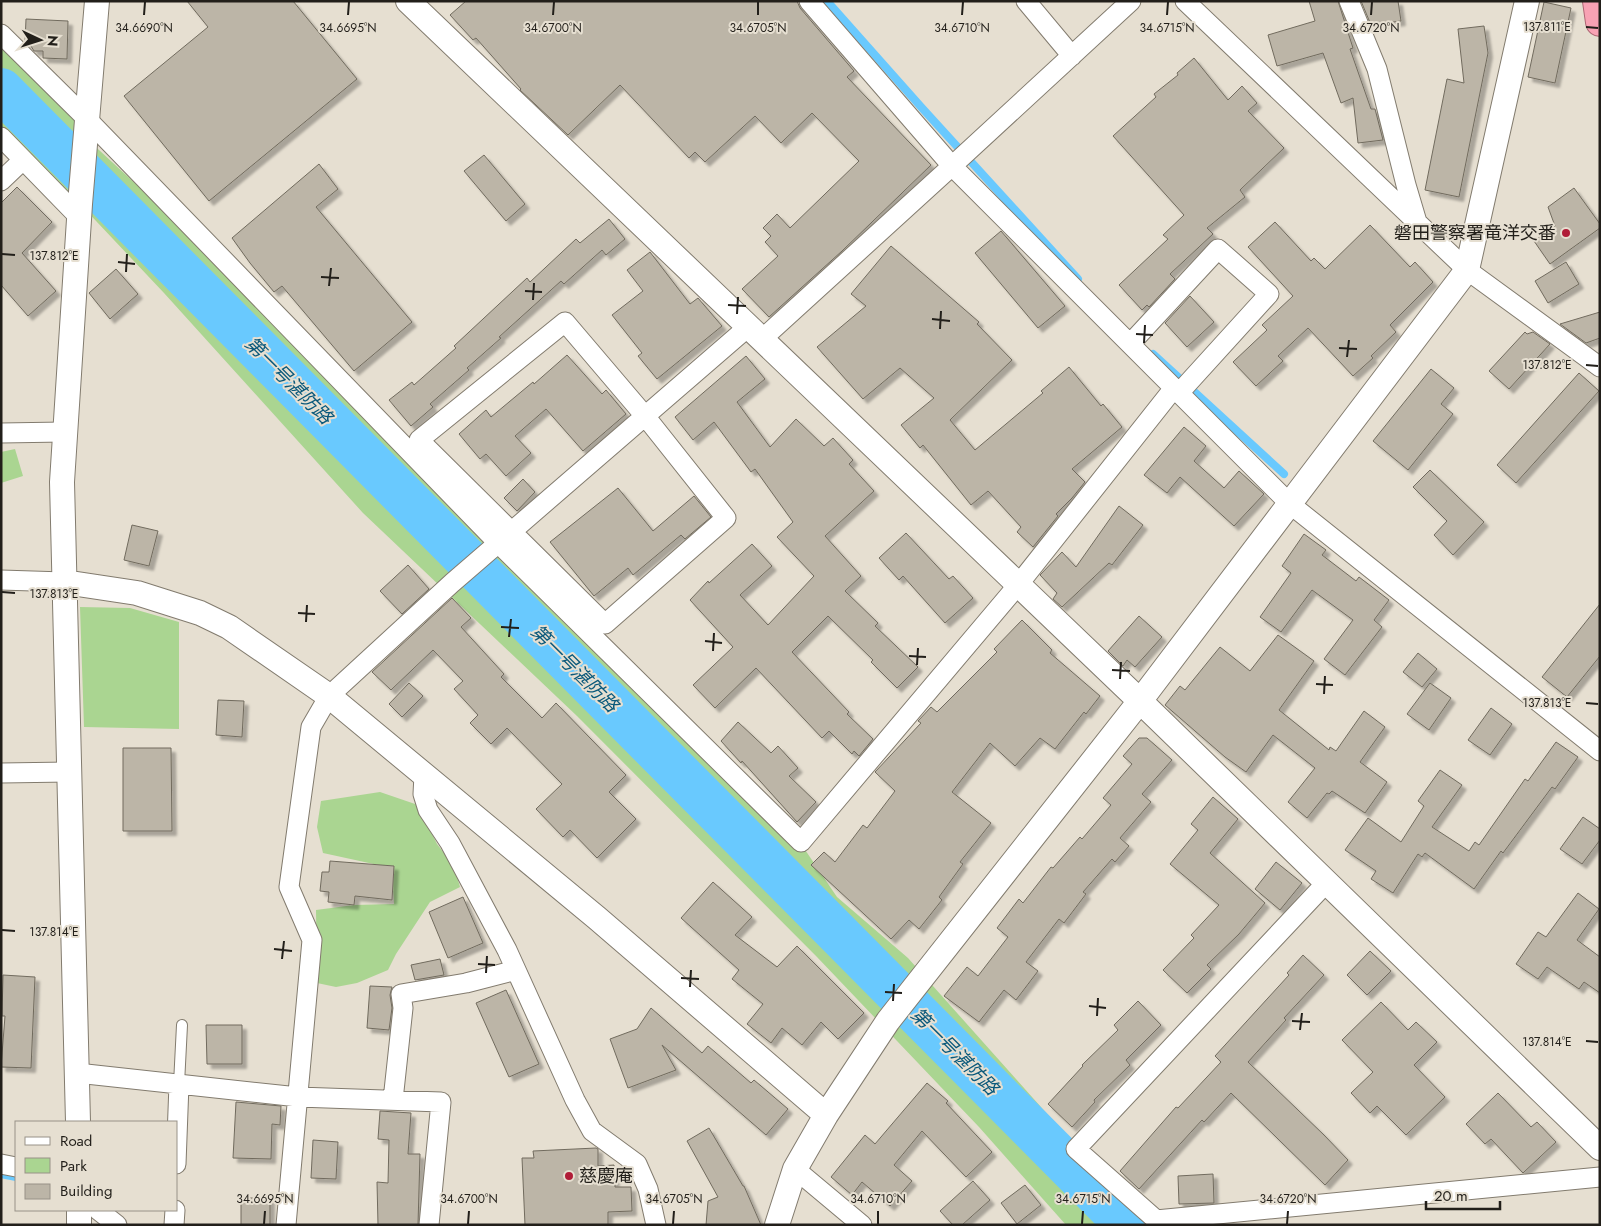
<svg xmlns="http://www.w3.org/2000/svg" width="1601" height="1226" font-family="Jost,'Noto Sans JP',sans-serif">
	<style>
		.green { fill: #aad591 }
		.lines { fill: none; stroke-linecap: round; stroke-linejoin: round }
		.stream { stroke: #69c9fe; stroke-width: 8 }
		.river { stroke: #69c9fe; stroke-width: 44 }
		.building { fill: #bcb5a7; stroke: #716b5e; filter: url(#shadow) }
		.service-casing { stroke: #827b6e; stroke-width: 12 }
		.minor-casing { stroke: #827b6e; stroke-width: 21 }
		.tertiary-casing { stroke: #827b6e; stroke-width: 26 }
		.trunk-casing { stroke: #ac6572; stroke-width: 30 }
		.service { stroke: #fff; stroke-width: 10 }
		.minor { stroke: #fff; stroke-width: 19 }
		.tertiary { stroke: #fff; stroke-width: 24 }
		.trunk { stroke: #f8a2b4; stroke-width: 28 }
		.ticks { fill: none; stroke: #221f1a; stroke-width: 2 }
		.poi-dot { fill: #b01c37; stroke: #e6dfd1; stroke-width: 2 }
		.labels { text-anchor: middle; stroke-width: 4; stroke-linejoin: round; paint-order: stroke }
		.poi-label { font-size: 18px; fill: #221f1a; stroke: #e6dfd1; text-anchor: end }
		.water-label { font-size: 19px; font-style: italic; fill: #0a597b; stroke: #e6dfd1 }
		.ticks-label { font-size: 12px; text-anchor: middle; fill: #221f1a; stroke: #e6dfd1; stroke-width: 4; stroke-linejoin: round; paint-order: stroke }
	</style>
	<defs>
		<filter id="shadow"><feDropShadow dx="4.5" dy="4.5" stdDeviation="1" flood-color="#0004"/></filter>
	</defs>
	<rect width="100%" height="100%" fill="#e6dfd1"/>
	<path class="green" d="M1,34l53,52 32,52 182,168 527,529 42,62 71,61 182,204 72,63h-96l-87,-98 -162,-170 -240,-241 -214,-203 -199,-220 -84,-89 -79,-72z
		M15,449l8,27 -22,7v-31z
		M80,607l50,1 49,14v107l-95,-2z
		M380,792l38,13 19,39 17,22 6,21 -30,15 -34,52 -8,16 -31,13 -21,4 -19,-4 -1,-73 38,-5 40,-1 -2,-36 -69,-15 -6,-26 4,-26z"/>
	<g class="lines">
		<path class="stream" d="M827,1l95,107 156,171
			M1153,354l131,120
			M1,1174l15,3"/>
		<path class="river" d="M1,90l1126,1135"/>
	</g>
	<path class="building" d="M187,1h106l64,78 -148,122 -85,-105 84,-69z
		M466,1h331l3,7 54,63 -7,6 84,88 -89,86 -73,66 -27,-28 36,-33 -13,-14 6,-6 -8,-8 14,-14 13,14 69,-67 -47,-48 -31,30 -26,-27 -50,46 -10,-10 -6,6 -69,-73 -52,50 -48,-45 1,-1 -45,-51 -3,2 -23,-25z
		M1309,1h29l15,47 -3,1 21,60h4l8,31 -25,3 -5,-45 -12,5 -18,-50 -46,13 -9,-31 47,-14z
		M1361,1h37l3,20 -30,4z
		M1544,2l27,6 -16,75 -27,-6z
		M26,19l42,2 -1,38 -24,-1v-7h-9l-3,-5 -6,-4z
		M1484,26l4,27 -29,144 -34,-7 22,-111 17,4 -6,-54z
		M1194,58l34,42 14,-14 15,17 -9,8 36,37 -44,42 5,7 -38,31 6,6 -43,40 5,5 -26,28 -2,-2 -5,5 -23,-25 49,-46 -5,-4 21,-20 -71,-79 43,-39 -2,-3 24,-19 -1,-2z
		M484,155l41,49 -19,17 -42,-50z
		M319,164l19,25 -22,18 96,115 -58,49 -72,-85 -8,6 -24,-29 -18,-25z
		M17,187l35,35 -30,31 34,38 -28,25 -27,-31v-82z
		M1574,188l26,36v4l-50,36 -16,-23 21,-15 -7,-19z
		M609,219l16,20 -19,16 -4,-5 -38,34 -3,-3 -62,56 2,1 -34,30 2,2 -39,34 3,3 -22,19 -22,-26 23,-18 2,3 42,-37 -2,-2 73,-68 3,4 46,-43 4,4z
		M1275,222l36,39 3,-3 11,11 45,-44 40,42 5,-5 18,20 -43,43 6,7 -25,24 2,2 -20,18 -45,-48 -30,28 5,5 -27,25 -23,-24 34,-32 -5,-5 31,-29 -45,-49z
		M1001,231l64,75 -27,22 -63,-75z
		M891,246l88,76 -2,2 35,36 -62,60 25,30 68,-57 -2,-2 28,-24 32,39 2,-2 19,23 -50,42 13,13 -13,16 -16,16 2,2 -25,31 -16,-15 4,-5 -33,-36 -17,14 -48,-60 -3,3 -19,-23 33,-27 -34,-30 -37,31 -46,-52 49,-41 -15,-12z
		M650,252l40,52 8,-6 24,28 -65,53 -19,-23 4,-3 -30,-38 31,-24 -16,-21z
		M1566,262l13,22 -31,19 -13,-22z
		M116,269l22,25 -28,25 -21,-26z
		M1190,296l24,26 -27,25 -22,-24z
		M1600,312v26l-14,5 -26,-19z
		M1525,332l2,2 6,-2 17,12 -41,45 -20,-18z
		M567,355l35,39 4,-4 20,24 -43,37 -37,-42 -31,27 16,17 -25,23 -20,-22 -6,5 -21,-25 27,-24 5,7 42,-35 1,2z
		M746,356l19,23 -28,23 33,45 26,-28 28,27 9,-8 20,22 -4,4 25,27 -49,45 36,40 -16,15 33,32 -3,3 43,41 -21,21 -26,-26 2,-2 -45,-44 -36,36 57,60 -2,2 26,25 -14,17 -5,-5 -2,3 -23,-23 -7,7 -66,-70 -41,40 -22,-23 40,-38 -43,-47 18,-19 1,2 43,-39 20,22 -32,29 28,30 46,-49 -37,-39 16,-15 -38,-53 -4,3 -37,-50 -21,18 -18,-23z
		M1431,369l23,19 -13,16 12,10 -45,56 -35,-29z
		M1579,373l20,18 -83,92 -19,-18z
		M1184,427l22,19 -12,15 30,27 15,-17 25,23 -30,32 -54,-49 -13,16 -23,-18z
		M1430,470l54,52 -31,33 -19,-20 13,-14 -34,-34z
		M523,479l12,13 -18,19 -13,-13z
		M618,488l35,43 41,-35 17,21 -26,22 -4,-4 -48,40 -5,-7 -34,28 -44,-54z
		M1119,506l24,19 -31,40 -3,-2 -47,44 -9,-8 4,-6 -17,-18 22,-23 14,15z
		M132,525l26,6 -9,35 -25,-6z
		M906,533l43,46 4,-3 20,22 -28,25 -42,-47 -4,4 -20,-22z
		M1304,534l22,16 -4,5 34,26 3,-4 30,23 -15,20 8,7 -37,48 -21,-16 29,-39 -41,-30 -31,42 -21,-15 31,-44 -9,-7z
		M408,565l21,24 -27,25 -22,-23z
		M452,598l19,20 -10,9 43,47 -3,3 41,41 14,-15 70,72 -17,17 27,27 -39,39 -27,-28 -7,7 -27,-28 26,-25 -55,-56 -16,16 -21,-21 8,-8 -24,-26 9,-8 -30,-31 -42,40 -19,-18z
		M1600,604v52l-33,41 -25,-20z
		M1139,616l23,21 -27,30 -8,-7 -4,6 -15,-15z
		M1022,620l30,30 -2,3 50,43 -14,18 -2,-2 -29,37 -15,-11 -25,28 -25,-23 -38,49 39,31 -31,39 3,2 -24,33 3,3 -23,29 -10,-9 -18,19 -80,-74 13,-13 11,10 28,-37 4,3 28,-37 -20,-19 46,-49 -3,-2 13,-14 6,5 60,-60 -3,-3z
		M1278,635l36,26 -35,49 50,40 1,-3 6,4 28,-40 21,16 -25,35 27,20 -22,31 -33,-22 -3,3 -2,-1 -20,25 -19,-16 27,-34 -42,-33 -27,37 -21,-15 -60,-52 15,-19 5,4 35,-43 30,24z
		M1418,653l19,16 -15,18 -19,-15z
		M409,683l14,13 -21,21 -13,-13z
		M1430,683l21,15 -22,32 -22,-16z
		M218,700l26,1 -2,36 -26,-2z
		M1491,708l21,16 -22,31 -22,-15z
		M738,722l33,31 7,-7 20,22 -9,8 27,26 -19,20 -55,-61 -1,2 -20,-22z
		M1139,738h8l25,22 -30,34 9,8 -31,36 9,8 -14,16 -3,-3 -29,33 3,2 -22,29 -5,-4 -33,43 12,9 -22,29 -12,-10 -25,32 -35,-26 23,-29 11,9 30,-39 -11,-9 22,-29 4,4 28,-36 2,1 27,-31 2,2 29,-34 -8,-7 29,-34 -9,-8z
		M1556,742l22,15 -23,32 -3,-2 -49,66 -2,-2 -27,38 -49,-36 -3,4 -4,-3 -25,39 -22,-14 5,-8 -31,-21 23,-32 33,24 23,-36 -6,-5 22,-31 22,15 -30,42 37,24 6,-9 4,3 46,-66 3,2z
		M123,748h48l1,83h-49z
		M1213,797l25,22 -28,34 55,50 -26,31 -32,31 4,4 -24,24 -24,-23 31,-32 -3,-3 28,-30 -49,-41 28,-34 -7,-6z
		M1583,817l17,12v11l-18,24 -22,-15z
		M330,861l64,5 -2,34 -37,-4 -1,9 -26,-3 1,-10 -9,-1 2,-19h7z
		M1276,862l26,21 -22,27 -25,-21z
		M713,882l39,35 -17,18 42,32 20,-21 67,67 -26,26 -17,-17 -19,23 -20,-17 -11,15 -24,-19 16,-20 -31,-25 7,-9 -58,-52z
		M1578,893l21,16 -22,31 23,17v36l-16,-11 -5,7 -32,-22 -9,12 -22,-15 22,-32 8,5z
		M463,897l20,46 -35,15 -19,-46z
		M1370,951l21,20 -24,24 -20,-20z
		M1303,955l21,20 -40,43 2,2 -38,42 76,73 24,25 -23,25 -94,-92 -27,29 -2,-2 -63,69 -19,-18 56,-64 2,1 43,-46 -6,-6 74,-81 -2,-2z
		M440,959l4,16 -29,5 -4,-15z
		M3,975l32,2 -4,91 -30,-1 4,-51h-3z
		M370,986l22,1 -2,8 2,13 -3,22 -22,-2z
		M506,990l33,74 -30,13 -33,-74z
		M1138,1001l23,24 -35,35 4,5 -36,35 1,2 -23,25 -24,-23 35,-38 -1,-1 36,-35 -4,-5z
		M1381,1002l27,28 8,-8 21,20 -23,23 31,32 -39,38 -29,-29 -7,7 -19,-20 22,-21 -31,-32z
		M651,1008l51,45 6,-7 43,37 3,-3 34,29 -22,26 -104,-90 14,25 -48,18 -18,-49 27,-10z
		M206,1025h36v39h-35z
		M927,1083l21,18 -2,2 46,49 -26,25 -44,-46 -28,34 18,16 -22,25 -28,-24 -10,13 -21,-18 34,-42 10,9z
		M1498,1093l33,34 6,-5 19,20 -33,31 -32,-34 -6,5 -19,-20z
		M236,1102l45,4 -1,19 -8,-1 -1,35 -38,-1z
		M380,1111l31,2 -3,41h12l-2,71h-40l-1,-43 11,1 1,-43 -11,-1z
		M709,1128l34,58h1l17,39h-55l2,-24 10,-4 -31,-56z
		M313,1140l25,2 -2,37 -25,-1z
		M596,1148l2,1v17l16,-1 1,22h16l1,24 -24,1v13h-83l-3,-67h12l-1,-7z
		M1213,1174l1,29 -35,1 -1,-28z
		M973,1181l17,19 -28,25h-9l-13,-14z
		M1025,1185l16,20 -24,19 -16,-21z
		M241,1198h29v27h-29z"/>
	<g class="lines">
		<g class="service-casing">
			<path id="service" d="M179,1084l3,-59"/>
		</g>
		<g class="minor-casing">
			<path id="minor" d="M809,1l143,165 338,338 310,247
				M1026,1l46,55
				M1185,1l282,269 133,97
				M1349,1l28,68 29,116 11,37
				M1,34l86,85 411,424 303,299 217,-257 156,-197
				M1,137l78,80
				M1,181l22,-21
				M565,322l80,94 81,102 -121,106 -186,-184z
				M761,340l191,-174 179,-165
				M1130,344l88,-95 51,45 -90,99
				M1,433l63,-1
				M1,580l63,2
				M1,773l68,-1
				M424,775l-1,19 5,16 22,33 57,107 68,150 17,31 45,33 11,25 8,36
				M77,1073l221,24 143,5 -12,123
				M393,1100l10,-92 -2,-14 65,-11 50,-13
				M1,1164l15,3
				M176,1164l3,-80
				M795,1169l67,56
				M98,1210l19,15
				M1156,1220l444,-43
				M174,1225l1,-15
				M286,1225l26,-285 -23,-53 22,-160 18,-31 123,-113 296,-256
				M1162,1225l-86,-76 251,-267"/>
		</g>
		<g class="tertiary-casing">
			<path id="tertiary" d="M408,1l732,700 460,447
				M64,582l73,11 63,20 29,14 100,69 268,222 229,197
				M78,1122l-16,-640 18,-278 17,-203
				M79,1210v15
				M777,1225l18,-56 31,-54 62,-94 252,-320 327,-431 60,-269"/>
		</g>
		<g class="trunk-casing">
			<path id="trunk" d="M1597,1l3,21"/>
		</g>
		<use href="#service" class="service"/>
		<use href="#minor" class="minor"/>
		<use href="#tertiary" class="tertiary"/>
		<use href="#trunk" class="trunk"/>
	</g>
	<path class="ticks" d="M144,15l1,-13M348,15l1,-13M553,15l1,-13M758,15v-13M962,15l1,-13M1167,15l1,-13M1371,15l1,-13M1586,27l12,1M2,254l13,1M118,262l17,2M126,272l1,-18M321,277l18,1M329,286l2,-18M525,291l17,1M533,300l1,-17M728,305l18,1M737,314l1,-17M932,319l18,2M940,329l1,-18M1136,334l17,1M1144,343l1,-18M1339,348l18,1M1347,357l2,-17M1586,365l12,1M2,592l13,1M298,613l17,1M306,622l1,-17M501,627l18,1M509,637l2,-18M705,641l17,2M713,651l1,-18M909,656l17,1M917,665l1,-17M1112,670l18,1M1120,679l1,-17M1316,684l17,1M1324,694l1,-18M1586,703l12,1M2,930l13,1M274,949l18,2M282,959l2,-18M478,964l17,1M486,973l1,-17M681,978l18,1M690,987l1,-17M885,992l17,1M893,1001l1,-17M1089,1006l17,2M1097,1016l1,-18M1292,1021l18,1M1300,1030l2,-17M1586,1041l12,1M264,1224l1,-13M468,1224l1,-13M673,1224l1,-13M878,1224v-13M1082,1224l1,-13M1287,1224l1,-13"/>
	<g class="poi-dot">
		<circle cx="1566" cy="233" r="5"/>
		<circle cx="569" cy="1176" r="5"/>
	</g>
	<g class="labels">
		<g class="poi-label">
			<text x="1556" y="239">磐田警察署竜洋交番</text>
			<text x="579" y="1182" text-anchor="start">慈慶庵</text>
		</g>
		<g class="water-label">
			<text transform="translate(289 380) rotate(45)" y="7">第一号湛防路</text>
			<text transform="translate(575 668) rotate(45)" y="7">第一号湛防路</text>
			<text transform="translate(955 1051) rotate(45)" y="7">第一号湛防路</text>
		</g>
	</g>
	<g class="ticks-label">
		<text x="1547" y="31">137.811°E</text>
		<text x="144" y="32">34.6690°N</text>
		<text x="348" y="32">34.6695°N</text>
		<text x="553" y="32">34.6700°N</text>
		<text x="758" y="32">34.6705°N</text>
		<text x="962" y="32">34.6710°N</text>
		<text x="1167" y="32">34.6715°N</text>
		<text x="1371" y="32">34.6720°N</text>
		<text x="54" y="260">137.812°E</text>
		<text x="1547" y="369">137.812°E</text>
		<text x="54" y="598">137.813°E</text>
		<text x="1547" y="707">137.813°E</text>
		<text x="54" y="936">137.814°E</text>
		<text x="1547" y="1046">137.814°E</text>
		<text x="265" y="1203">34.6695°N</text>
		<text x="469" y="1203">34.6700°N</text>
		<text x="674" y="1203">34.6705°N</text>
		<text x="878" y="1203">34.6710°N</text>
		<text x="1083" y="1203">34.6715°N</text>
		<text x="1288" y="1203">34.6720°N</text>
	</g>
	<rect width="1601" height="1226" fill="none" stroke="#221f1a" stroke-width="5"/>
	<rect x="15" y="1121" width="162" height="90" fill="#e6dfd1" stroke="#989288"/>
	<rect x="25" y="1137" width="25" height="8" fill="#ffffff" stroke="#989288"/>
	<text x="60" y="1146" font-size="15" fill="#221f1a">Road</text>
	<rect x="25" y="1158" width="25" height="15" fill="#aad591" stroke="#989288"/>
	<text x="60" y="1171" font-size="15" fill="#221f1a">Park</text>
	<rect x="25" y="1184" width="25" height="15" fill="#bcb5a7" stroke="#989288"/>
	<text x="60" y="1196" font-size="15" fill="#221f1a">Building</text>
	<g transform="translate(40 40) rotate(94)" stroke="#e6dfd1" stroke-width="4" paint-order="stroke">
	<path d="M0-4L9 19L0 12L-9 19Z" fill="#221f1a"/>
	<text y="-8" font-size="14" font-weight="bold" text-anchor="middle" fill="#221f1a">N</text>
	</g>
	<path d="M1426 1201v8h74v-8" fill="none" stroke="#221f1a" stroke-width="2.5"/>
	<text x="1434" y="1201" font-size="15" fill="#221f1a" stroke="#e6dfd1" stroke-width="4" paint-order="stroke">20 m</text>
</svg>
